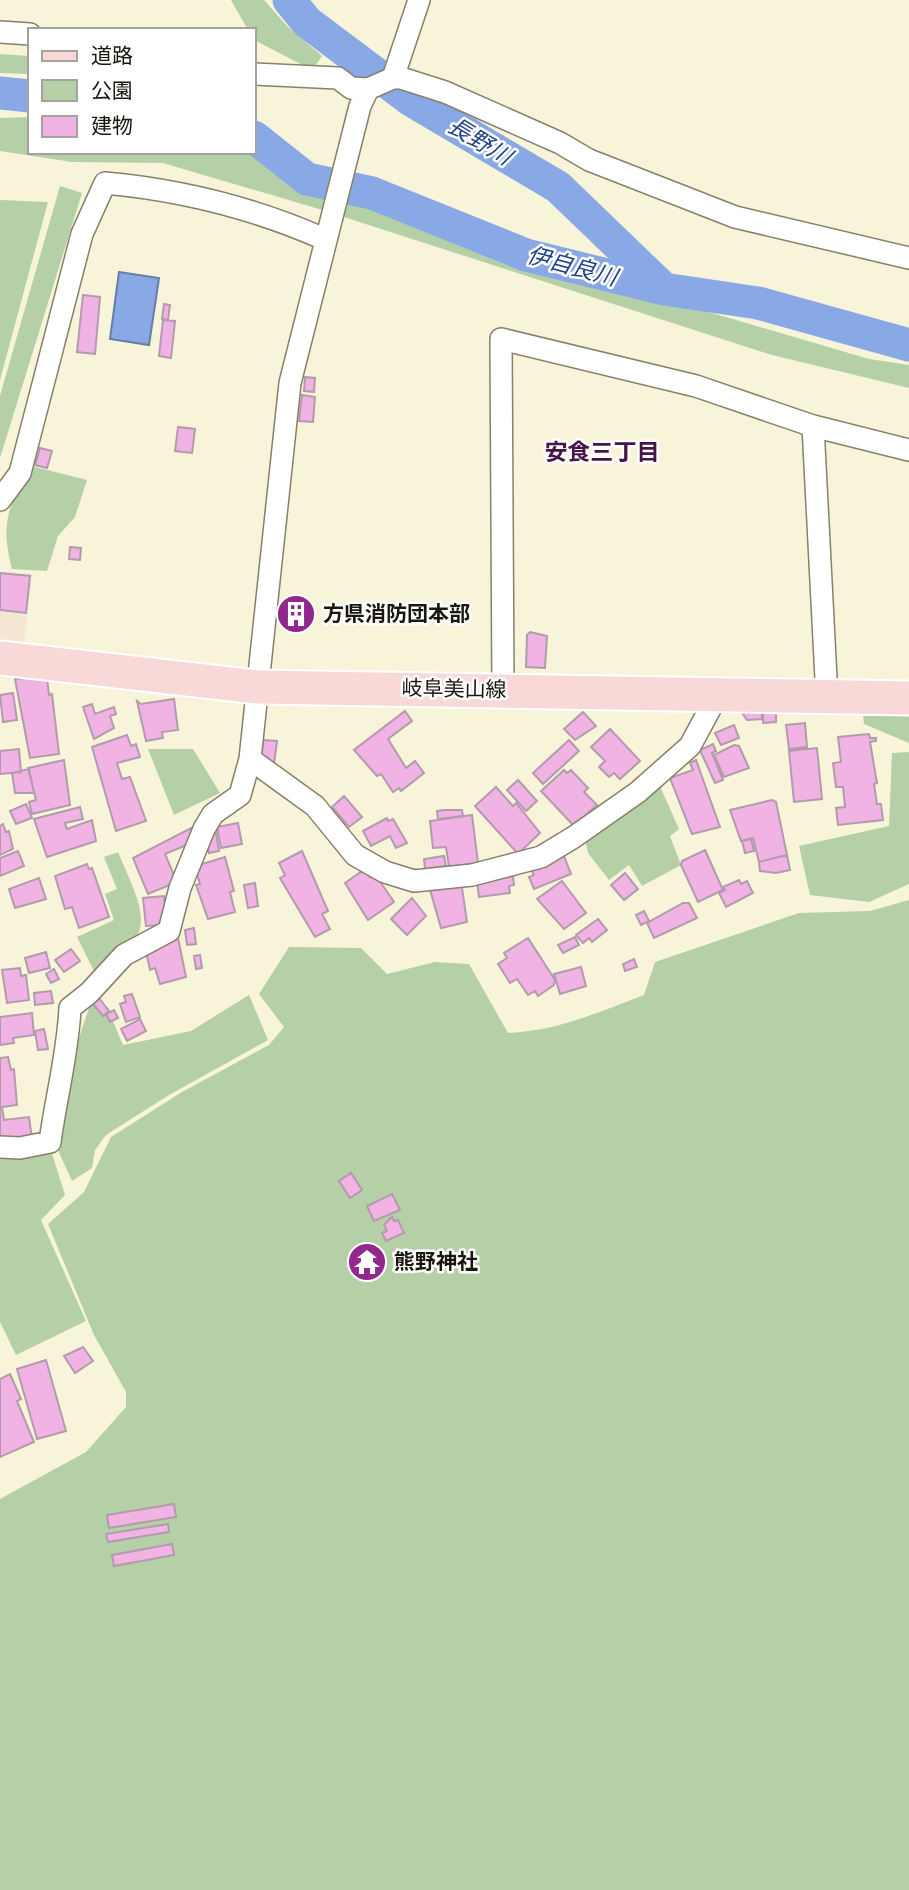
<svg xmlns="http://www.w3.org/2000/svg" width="909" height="1890" font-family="'DM Sans','Noto Sans JP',sans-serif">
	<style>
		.commercial { fill: #f4e7d3 }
		.green { fill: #b5cfa6 }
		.water { fill: #88a9e5; stroke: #677da4; stroke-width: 2 }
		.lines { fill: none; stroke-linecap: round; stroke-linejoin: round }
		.river { stroke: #88a9e5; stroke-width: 33 }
		.building { fill: #f1b3e4; stroke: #b19bac; stroke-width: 2 }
		.minor-casing { stroke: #85816a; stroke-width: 24 }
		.primary-casing { stroke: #fff; stroke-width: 37 }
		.minor { stroke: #fff; stroke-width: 21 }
		.primary { stroke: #f9d8d8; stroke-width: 33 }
		.labels { text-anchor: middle; stroke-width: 5; stroke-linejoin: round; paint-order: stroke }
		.poi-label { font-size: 21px; font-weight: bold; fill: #19170e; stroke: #fff; text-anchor: start }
		.street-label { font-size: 21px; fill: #19170e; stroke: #fff }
		.water-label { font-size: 23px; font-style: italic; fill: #1e4288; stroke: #fff }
		.neighbourhood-label { font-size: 23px; font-weight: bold; fill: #471545; stroke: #fff }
	</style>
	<rect width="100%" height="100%" fill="#f8f4d9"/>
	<path class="commercial" d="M0,572l32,2 -8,72 -24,-3z"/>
	<path class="green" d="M231,0h33l24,27 34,29 -10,14 -56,-29 -2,-11h-6z
		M0,54l30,2v18l-30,-1z
		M30,117v35h223l35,25 295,102 119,31 167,49 40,6v23l-137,-33 -453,-146 -156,-46 -91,-1 -72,-11v-33z
		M60,186l22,7 -82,265v-62z
		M0,200l48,2 -48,178z
		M31,466l56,14 -12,37 -17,19 -11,35 -35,-2c-12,-46 -4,-63 19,-103z
		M909,714v29l-45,-19 -1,-8z
		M148,749h45l27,44 -46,22z
		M909,752v132l-40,18 -59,-7 -11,-49 90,-20 3,-73z
		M659,784l20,45 -9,7 11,29 -39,21 -13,-21 -20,15 -21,-27 -3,-14z
		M118,852c29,68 38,77 -19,129l-22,-44 37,-17 -9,-26 12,-5 -13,-32z
		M909,900v990h-909v-391l86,-47 40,-45v-15l-32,-57 -46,-111 36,-32 27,-55 71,-45 87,-47 15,-18 -25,-33 30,-47 72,1 26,26 48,-12 34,2 39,69c49,-2 91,-21 136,-38l11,-33 144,-49 71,-2z
		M249,995l19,45 -99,55 -63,40 -11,15 -3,18 -20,13 -16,-35 22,-105 12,-36 17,2 16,38 68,-14z
		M50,1147l15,48 -24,25 45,101 -70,34 -16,-33v-170z"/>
	<path class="water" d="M119,272l40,6 -10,67 -39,-6z"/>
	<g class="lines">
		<path class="river" d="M289,0l18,22 104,78 147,87 104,100
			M0,93l30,3
			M254,137l53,42 65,14 154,62 138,34 94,14 151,42"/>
	</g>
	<path class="building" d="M83,295l17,2 -5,57 -18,-2z
		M164,304l6,1 -2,15 -6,-1z
		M163,320l12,1 -4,37 -12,-2z
		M305,377l10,1 -1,14 -10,-1z
		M302,395l13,2 -2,25 -14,-1z
		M178,427l17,2 -3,24 -17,-2z
		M40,448l12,3 -5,17 -12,-3z
		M70,547l11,1 -1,12 -11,-1z
		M0,573l30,3 -4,37 -26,-3z
		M288,599l18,1 -1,29 -19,-1z
		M530,632l17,4 -2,32 -19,-1 1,-32z
		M42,676l5,2 2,17 3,-1 7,60 -29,4 -15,-79z
		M13,693l4,27 -14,2 -3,-27z
		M174,699l4,31 -16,2 1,6 -17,3 -9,-40 4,3z
		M92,704l3,10 19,-7 2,7 -6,2 4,12 -20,11 -11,-32z
		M405,711l7,10 -24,18 18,29 9,-7 9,12 -23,18 -2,-3 -6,4 -12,-18 -4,2 -23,-26z
		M583,712l13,14 -21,14 -11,-11z
		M776,712v10l-13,1v-10z
		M742,713h20v6l-15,1z
		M805,723l2,24 -18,2 -3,-24z
		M734,725l5,13 -18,7 -6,-12z
		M610,729l30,32 -20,18 -6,-6 -5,4 -10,-10 6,-6 -14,-14z
		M869,734l1,4h6v3l-6,1 7,41 -3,1 3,20h4l2,16 -45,5 -2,-17 9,-1 -2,-20h-7l-3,-24 8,-1 -3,-25z
		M127,735l4,11 5,-2 4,13 -23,6 5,16 8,-2 16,44 -30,10 -24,-84z
		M263,740l14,1 -3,23 -13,-1z
		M569,740l10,11 -36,33 -10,-11z
		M713,744l3,7 -4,2 11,27 -8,3 -15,-33z
		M734,745l5,1 10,22 -25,9 -10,-22z
		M817,748l5,51 -28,3 -5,-51z
		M19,749l2,23 -21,2v-23z
		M64,760l6,45 -38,9 -3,-12 7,-2 -8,-32z
		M696,760l24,67 -28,7 -22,-56 23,-8 -3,-7z
		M29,769l5,24h-19l-3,-20z
		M564,770l3,3 4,-3 17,18 -4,4 13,13 -23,21 -33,-35z
		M518,780l19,21 -11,10 -19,-21z
		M496,787l17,19 3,-3 24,30 -22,21 -43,-48z
		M344,796l18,21 -13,10 -17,-20z
		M772,800l4,2 11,53 -28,7 -6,-24 -12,3 -11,-31z
		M26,804l6,14 -16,6 -6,-13z
		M80,807l3,12 -18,4 2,6 25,-9 4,21 -49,16 -13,-38z
		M444,810h18l1,6 -25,3 -1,-8z
		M472,815l6,48 -29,4 -3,-20 -13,1 -3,-27z
		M387,818l1,3 5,-2 14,24 -11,5 -6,-12 -19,10 -8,-15z
		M238,823l4,21 -21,4 -4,-21z
		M3,824l3,8 3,-1 4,18 -13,6v-29z
		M195,826l1,15 -31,13 12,28 -29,12 -15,-36z
		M216,833l3,18 -10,2 -3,-18z
		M751,839l3,12 -9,2 -3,-12z
		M705,850l18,40 -25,12 -17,-37 1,-4z
		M18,851l6,15 -24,10v-18z
		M302,851l26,60 -6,3 8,15 -15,8 -35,-59 5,-3 -6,-12z
		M787,855l3,15 -14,3 -16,-2 -1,-9z
		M444,856l2,10 -21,3 -1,-10z
		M564,856l7,18 -37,15 -5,-12 5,-2 -3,-6z
		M225,857l9,34 -4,1 5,20 -27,7 -12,-34 4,-1 -4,-14 4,-1 -1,-4z
		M87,864l2,5 3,-1 17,49 -30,11 -7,-21 -7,2 -10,-33z
		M365,869l5,8 5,-3 19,28 -26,18 -23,-37z
		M625,873l13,16 -14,11 -13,-15z
		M513,876l1,9 -5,1 1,7 -31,4 -2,-16z
		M39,878l7,21 -31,9 -6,-19z
		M739,880l2,4 6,-3 6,12 -27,14 -7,-14 6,-3 -2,-3z
		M461,881l6,41 -26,6 -12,-42z
		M562,881l24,32 -22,16 -27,-30z
		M255,883l3,23 -10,2 -4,-23z
		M164,896l3,23 -5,6 -16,1 -3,-28z
		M412,898l14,18 -19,19 -16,-16z
		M683,903h6l8,15 -43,20 -7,-15z
		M644,911l5,10 -8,4 -5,-10z
		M598,919l9,11 -15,12 -3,-4 -6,5 -7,-8z
		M194,928l2,16 -9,1 -2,-15z
		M575,937l4,8 -16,8 -5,-8z
		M178,938l8,39 -26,7 -5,-16 -5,2 -4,-19 7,-6z
		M528,938l27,42 -1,5 -16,11 -3,-5 -7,4 -11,-16 -7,4 -12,-19 9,-6 -3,-5z
		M71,949l9,12 -16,11 -9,-12z
		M46,952l4,16 -21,5 -4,-15z
		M200,955l2,13 -6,1 -2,-13z
		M634,959l3,8 -12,4 -2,-7z
		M581,967l5,19 -26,8 -6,-20z
		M20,968l1,8 5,-1 3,25 -22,3 -5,-33z
		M54,969l5,10 -8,4 -5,-9z
		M51,991l2,12 -18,2 -1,-12z
		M132,994l8,23 -14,5 -6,-18 6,-2 -2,-6z
		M99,998l10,13 -6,5 -10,-12z
		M114,1010l4,8 -8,4 -4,-8z
		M32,1013l2,22 -21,3 1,5 -14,2v-28z
		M140,1019l6,12 -19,10 -6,-12z
		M44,1029l4,20 -10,1 -3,-19z
		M8,1057l3,13 3,-1 3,36 -15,2 2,13 25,-3 3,22 -32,2v-83z
		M351,1173l11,17 -12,8 -11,-17z
		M392,1194l8,16 -26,11 -7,-15z
		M392,1217l2,4 4,-1 6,13 -18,8 -4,-8 5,-2 -3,-6z
		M411,1257l4,9 -8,3 -4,-8z
		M83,1347l10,14 -18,12 -11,-17z
		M46,1360l20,71 -29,8 -20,-70z
		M10,1374l11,25 -4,2 17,41 -34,15v-78z
		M174,1504l2,13 -67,11 -2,-13z
		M168,1524l1,8 -61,10 -2,-8z
		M172,1544l2,11 -60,11 -2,-11z"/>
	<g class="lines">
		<g class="minor-casing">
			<path id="minor" d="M0,32l30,2
				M254,74l84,4 13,10 17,1 25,-11h8l44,14 115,51 29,17 146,57 174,41
				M393,78l26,-78
				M813,426l14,272
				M0,500l20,-27 62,-239 23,-51c77,7 149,25 219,56
				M503,690l-2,-351 195,47 117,40 96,24
				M250,759l65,47 40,49 30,17 29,9 58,-6 69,-18 33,-20 64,-45 52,-46 28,-52
				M0,1147l20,1 30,-6c6,-45 18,-89 20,-134l19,-15 35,-38 45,-24 11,-43 24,-59 9,-15 27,-19 10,-36 40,-376 70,-277 8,-17"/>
		</g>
		<g class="primary-casing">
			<path id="primary" d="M0,658l258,29 651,11"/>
		</g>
		<use href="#minor" class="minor"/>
		<use href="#primary" class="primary"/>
	</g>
	<defs>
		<g id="building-disc" transform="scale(2.0125)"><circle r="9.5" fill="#91288c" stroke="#fff"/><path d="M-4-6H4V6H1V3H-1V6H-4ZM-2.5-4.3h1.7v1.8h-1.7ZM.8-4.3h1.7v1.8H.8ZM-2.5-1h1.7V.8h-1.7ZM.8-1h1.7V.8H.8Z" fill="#fff"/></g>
		<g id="temple-disc" transform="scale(2.0125)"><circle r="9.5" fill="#91288c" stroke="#fff"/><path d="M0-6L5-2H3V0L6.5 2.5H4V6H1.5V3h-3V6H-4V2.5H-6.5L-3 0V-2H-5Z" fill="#fff"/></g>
	</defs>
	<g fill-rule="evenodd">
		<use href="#building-disc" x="296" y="614"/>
		<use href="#temple-disc" x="367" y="1262"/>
	</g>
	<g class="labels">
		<g class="poi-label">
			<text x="323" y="621">方県消防団本部</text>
			<text x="394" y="1269">熊野神社</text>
		</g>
		<g class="street-label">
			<text transform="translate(454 689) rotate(1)" y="7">岐阜美山線</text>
		</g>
		<g class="water-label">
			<text transform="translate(480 141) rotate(31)" y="8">長野川</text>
			<text transform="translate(572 266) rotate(15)" y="8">伊自良川</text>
		</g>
		<g class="neighbourhood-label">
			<text x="602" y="460">安食三丁目</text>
		</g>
	</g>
	<rect x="28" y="28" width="228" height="126" fill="#ffffff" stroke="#a3a29f" stroke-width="2"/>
	<rect x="42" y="51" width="35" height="10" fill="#f9d8d8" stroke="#a3a29f" stroke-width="2"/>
	<text x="91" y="63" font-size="21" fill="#19170e">道路</text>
	<rect x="42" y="80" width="35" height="21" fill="#b5cfa6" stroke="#a3a29f" stroke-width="2"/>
	<text x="91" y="98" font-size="21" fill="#19170e">公園</text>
	<rect x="42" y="116" width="35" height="21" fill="#f1b3e4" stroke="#a3a29f" stroke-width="2"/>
	<text x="91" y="133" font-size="21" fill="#19170e">建物</text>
</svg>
